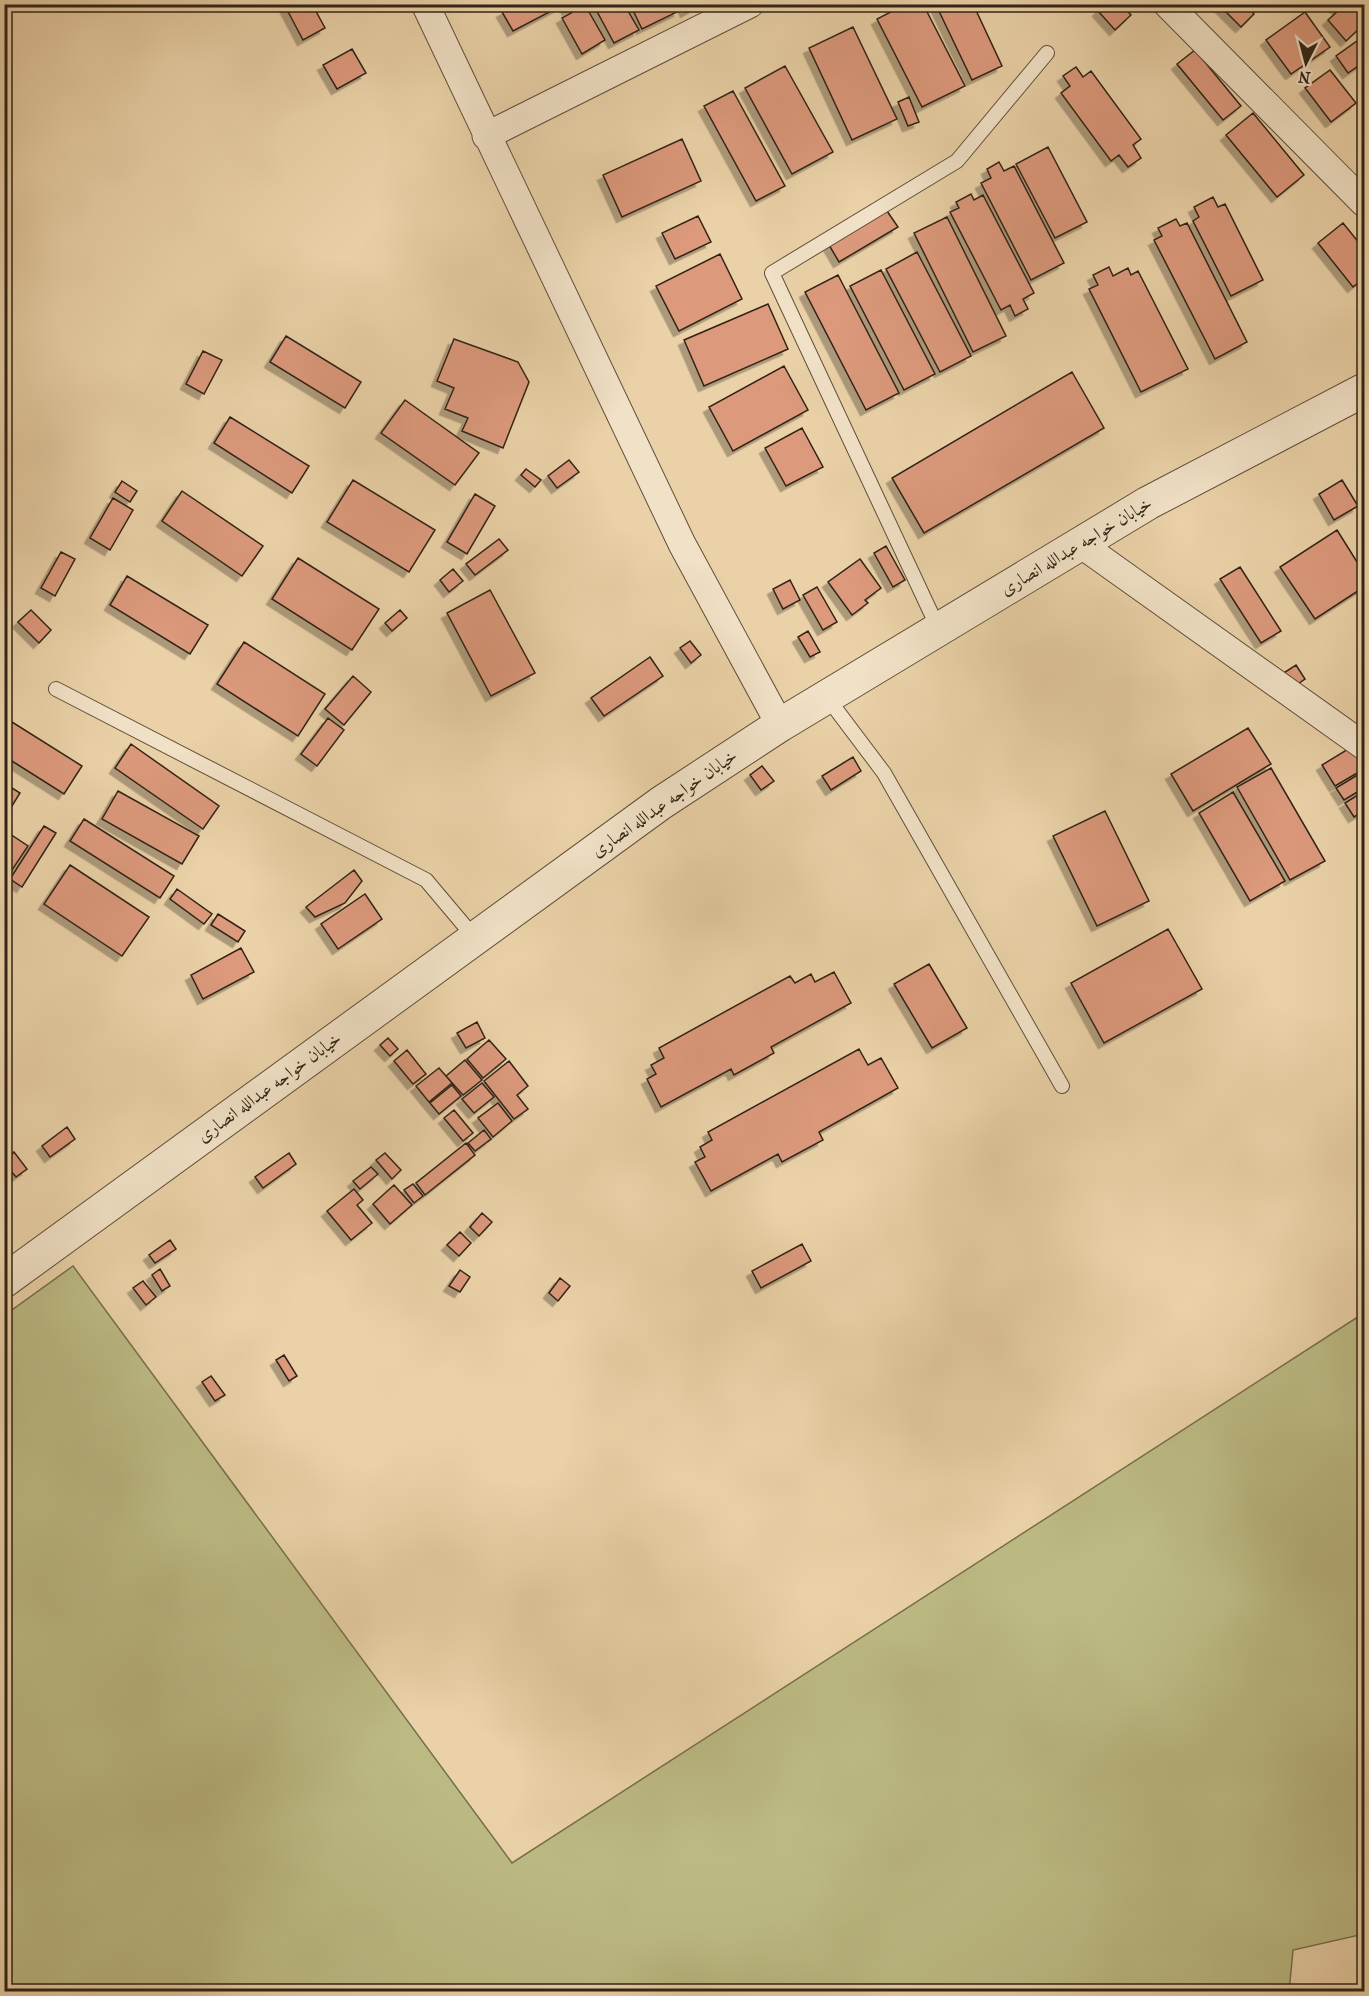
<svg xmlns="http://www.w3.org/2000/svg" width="1369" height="1996" font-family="'IM FELL French Canon',Amiri,serif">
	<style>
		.green { fill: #bcba83; stroke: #766f4c; stroke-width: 1.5 }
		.building { fill: #dc997c; stroke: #312416; stroke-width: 1.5; filter: url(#shadow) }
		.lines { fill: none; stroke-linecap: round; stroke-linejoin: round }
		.service-casing { stroke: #5f4f3a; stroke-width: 16 }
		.minor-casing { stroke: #5f4f3a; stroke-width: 29 }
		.tertiary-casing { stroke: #5f4f3a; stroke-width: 35 }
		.service { stroke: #f1e1c6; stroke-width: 14 }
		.minor { stroke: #f1e1c6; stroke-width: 27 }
		.tertiary { stroke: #f1e1c6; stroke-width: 33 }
		.labels { text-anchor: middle; stroke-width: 4.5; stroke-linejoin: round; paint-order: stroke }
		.street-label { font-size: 18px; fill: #312416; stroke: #f1e1c6 }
	</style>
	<defs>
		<filter id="shadow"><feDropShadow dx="-5.5" dy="5.5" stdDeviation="0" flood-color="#0004"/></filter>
	</defs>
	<rect width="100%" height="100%" fill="#ead1a7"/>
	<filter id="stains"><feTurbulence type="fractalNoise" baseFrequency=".00333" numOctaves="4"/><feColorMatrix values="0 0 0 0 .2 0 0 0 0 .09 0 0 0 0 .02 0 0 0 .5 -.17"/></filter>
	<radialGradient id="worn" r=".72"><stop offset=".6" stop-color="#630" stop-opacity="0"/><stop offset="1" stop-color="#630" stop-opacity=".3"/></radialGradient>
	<path class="green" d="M73,1266l439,597 852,-550v621l-71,16 -4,42 -1284,-1v-676z"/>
	<path class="building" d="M284,4h28l13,24 -22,12z
		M516,4h42l1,3 -46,24 -11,-19z
		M565,4h14l-11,6z
		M593,4h31l15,26 -25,13z
		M630,4h46l3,7 -37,18z
		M683,4h17l-14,8z
		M906,4h17l42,82 -43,21 -45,-88z
		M941,4h32l29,62 -30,14 -35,-73z
		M1105,4h16l10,11 -16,15 -17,-19z
		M1218,4h27l9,10 -13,13z
		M1333,4h28l3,5v15l-18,17 -18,-21 11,-10z
		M585,5l20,35 -23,14 -20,-36z
		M1305,12l25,35 -39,27 -25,-34z
		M853,27l44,92 -45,21 -43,-92z
		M1364,36v26l-16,11 -12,-17z
		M352,49l14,24 -29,16 -14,-24z
		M1195,50l46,56 -18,14 -46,-56z
		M785,66l48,86 -41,22 -47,-86z
		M1076,67l7,10 8,-6 50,68 -8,6 8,13 -13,9 -9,-12 -8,6 -50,-68 9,-7 -7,-10z
		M1330,70l26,33 -25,19 -26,-34z
		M733,91l52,95 -29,15 -52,-95z
		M909,97l10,25 -11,4 -10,-24z
		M1253,113l51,62 -27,22 -51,-62z
		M682,139l19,42 -79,36 -19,-42z
		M1048,147l39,75 -32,16 -39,-74z
		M999,162l5,9 10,-5 50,97 -33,17 -50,-97 10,-5 -4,-9z
		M971,194l3,6 9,-5 51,98 -11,6 5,10 -13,7 -5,-11 -9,5 -51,-98 9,-4 -3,-6z
		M1213,197l5,10 7,-3 38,76 -32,16 -38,-75 6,-4 -5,-10z
		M887,211l11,16 -59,35 -10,-17z
		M698,216l13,26 -36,17 -13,-26z
		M947,217l59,119 -33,16 -59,-119z
		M1176,219l4,7 7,-3 60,119 -32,17 -61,-119 8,-4 -4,-8z
		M1343,223l21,26v29l-11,9 -35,-44z
		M917,252l54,104 -31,16 -54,-103z
		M720,254l22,45 -63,32 -23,-45z
		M1109,267l4,9 15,-8 3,7 7,-4 50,98 -47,23 -52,-103 9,-4 -5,-10z
		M881,270l54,104 -31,16 -54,-104z
		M838,275l61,118 -33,17 -61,-118z
		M768,304l20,45 -84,37 -20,-46z
		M286,336l75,46 -16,26 -75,-46z
		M454,339l64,23 11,20 -26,66 -41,-17 6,-13 -23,-9 9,-21 -17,-7z
		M203,351l19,9 -18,34 -18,-10z
		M784,366l24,44 -75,41 -24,-44z
		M1072,372l32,56 -180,105 -32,-55z
		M405,400l74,53 -24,32 -74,-52z
		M230,417l79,49 -17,27 -78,-50z
		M802,428l21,39 -37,19 -21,-38z
		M569,460l10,12 -22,16 -9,-12z
		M526,469l15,11 -6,7 -14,-12z
		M353,480l82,50 -26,42 -82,-50z
		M1342,480l16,26 -24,14 -15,-26z
		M122,481l15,10 -7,11 -15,-10z
		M182,491l81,55 -21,30 -80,-55z
		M475,494l20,12 -28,48 -20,-12z
		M113,498l20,12 -23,40 -20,-12z
		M1337,530l27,43v14l-49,32 -35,-52z
		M499,539l9,11 -33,25 -9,-11z
		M886,546l19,34 -12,7 -19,-34z
		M61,552l14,7 -20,37 -14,-8z
		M298,558l81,51 -27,41 -80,-51z
		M860,559l21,29 -16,12 3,3 -16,12 -24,-33z
		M1240,567l41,64 -20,12 -41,-64z
		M453,569l10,12 -14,11 -9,-12z
		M127,576l81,49 -18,29 -80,-49z
		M790,580l10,20 -17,9 -10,-20z
		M817,587l20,35 -14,8 -20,-35z
		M490,590l45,83 -44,23 -44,-83z
		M31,610l20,20 -12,13 -21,-21z
		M400,610l7,8 -15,13 -7,-8z
		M808,631l12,21 -10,5 -12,-20z
		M690,641l11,14 -10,8 -11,-15z
		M244,642l81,52 -27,42 -81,-52z
		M650,657l13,19 -59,40 -13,-18z
		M1296,665l9,14 -16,11 -10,-14z
		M353,676l18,16 -27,33 -19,-16z
		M4,717l78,49 -18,28 -60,-38z
		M328,718l16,12 -27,36 -16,-12z
		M1248,728l23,36 -78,47 -22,-37z
		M1358,743l6,10v16l-29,17 -13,-21z
		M131,744l88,62 -16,23 -88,-61z
		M853,757l8,14 -30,19 -9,-14z
		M762,766l12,15 -13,9 -11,-15z
		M1271,768l54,93 -35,19 -53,-93z
		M1364,771v17l-20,12 -8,-12z
		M4,783l16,10 -8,13 -8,-6z
		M118,791l81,45 -17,28 -80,-45z
		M1364,791v20l-10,6 -9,-14z
		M1233,792l52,89 -35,20 -51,-88z
		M1105,811l44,90 -52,25 -44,-90z
		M84,819l90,57 -14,22 -90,-57z
		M44,826l12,7 -34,54 -12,-8z
		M4,830l24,16 -20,30 -4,-2z
		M70,865l79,52 -27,39 -78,-52z
		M354,870l8,11 -17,22 -30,14 -9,-10z
		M177,889l35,25 -8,10 -34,-25z
		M365,894l17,25 -44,30 -17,-25z
		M218,914l27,17 -7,11 -27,-17z
		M1168,929l34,60 -98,54 -33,-60z
		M241,948l13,24 -51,27 -12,-24z
		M929,964l38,64 -35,20 -38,-64z
		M834,972l17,31 -80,44 3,6 -40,22 -3,-6 -70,38 -14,-28 9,-5 -5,-9 13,-7 -5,-10 131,-72 5,7 16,-9 4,8z
		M477,1022l8,16 -19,10 -9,-15z
		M388,1038l10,11 -8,7 -10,-11z
		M489,1040l17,19 -23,19 -16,-19z
		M859,1049l9,16 13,-7 17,30 -79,44 4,8 -41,22 -4,-8 -67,37 -16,-29 10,-5 -5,-10 12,-7 -4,-8z
		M407,1050l19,24 -13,10 -19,-23z
		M465,1060l17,20 -19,15 -17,-19z
		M509,1061l19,25 -11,9 11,14 -14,10 -30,-38z
		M439,1068l13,15 -23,19 -13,-16z
		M482,1083l12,14 -20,16 -12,-14z
		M452,1085l9,11 -22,18 -9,-11z
		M498,1103l14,18 -19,16 -15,-19z
		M454,1110l19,23 -10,8 -19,-23z
		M67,1127l8,12 -25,18 -8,-11z
		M484,1130l7,9 -16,12 -7,-8z
		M466,1143l9,12 -50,40 -9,-12z
		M14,1152l13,17 -11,8 -12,-14z
		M289,1153l7,11 -33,24 -8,-11z
		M385,1153l16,17 -9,9 -16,-19z
		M371,1167l7,7 -18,15 -7,-8z
		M413,1184l10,12 -9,7 -10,-13z
		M394,1185l18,20 -22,19 -17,-20z
		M354,1189l9,11 -6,5 15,18 -21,17 -24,-29z
		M482,1213l10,9 -13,14 -9,-9z
		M460,1232l11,11 -12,13 -12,-11z
		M170,1240l6,9 -21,14 -6,-8z
		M802,1244l9,17 -50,27 -9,-17z
		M160,1269l10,17 -8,5 -10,-16z
		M460,1270l10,7 -10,15 -11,-6z
		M560,1278l10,8 -12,15 -9,-8z
		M143,1281l13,16 -10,8 -13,-17z
		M284,1355l13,21 -8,5 -13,-21z
		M211,1376l14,19 -10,6 -13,-19z"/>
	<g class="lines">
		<g class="service-casing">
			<path id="service" d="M938,628l-166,-355 185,-112 90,-108
				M56,689l370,191 48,57
				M826,696l58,77 178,313"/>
		</g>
		<g class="minor-casing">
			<path id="minor" d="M425,4l257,540 98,181
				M1167,4l197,199
				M486,136l264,-132
				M1079,543l285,203"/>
		</g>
		<g class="tertiary-casing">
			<path id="tertiary" d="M4,1281l657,-478 119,-78 368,-222 216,-113"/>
		</g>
		<use href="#service" class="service"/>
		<use href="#minor" class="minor"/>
		<use href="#tertiary" class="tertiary"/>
	</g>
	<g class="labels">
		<g class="street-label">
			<text transform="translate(1076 546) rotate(-31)" y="6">خیابان خواجه عبدالله انصاری</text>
			<text transform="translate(664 803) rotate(-35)" y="6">خیابان خواجه عبدالله انصاری</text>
			<text transform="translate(269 1087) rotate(-36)" y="6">خیابان خواجه عبدالله انصاری</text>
		</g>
	</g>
	<rect width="1369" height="1996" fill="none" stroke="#ead1a7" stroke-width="24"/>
	<rect x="6" y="6" width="1357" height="1984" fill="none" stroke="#312416" stroke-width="3"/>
	<rect x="12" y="12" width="1345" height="1972" fill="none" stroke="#312416" stroke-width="1.5"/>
	<g transform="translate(1306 63) rotate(186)" stroke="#f1e1c6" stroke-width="4.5" paint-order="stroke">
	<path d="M0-4.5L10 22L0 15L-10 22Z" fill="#312416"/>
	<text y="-9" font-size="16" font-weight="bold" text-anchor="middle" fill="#312416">N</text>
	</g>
	<rect width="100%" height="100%" filter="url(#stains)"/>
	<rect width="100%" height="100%" fill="url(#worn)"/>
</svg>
